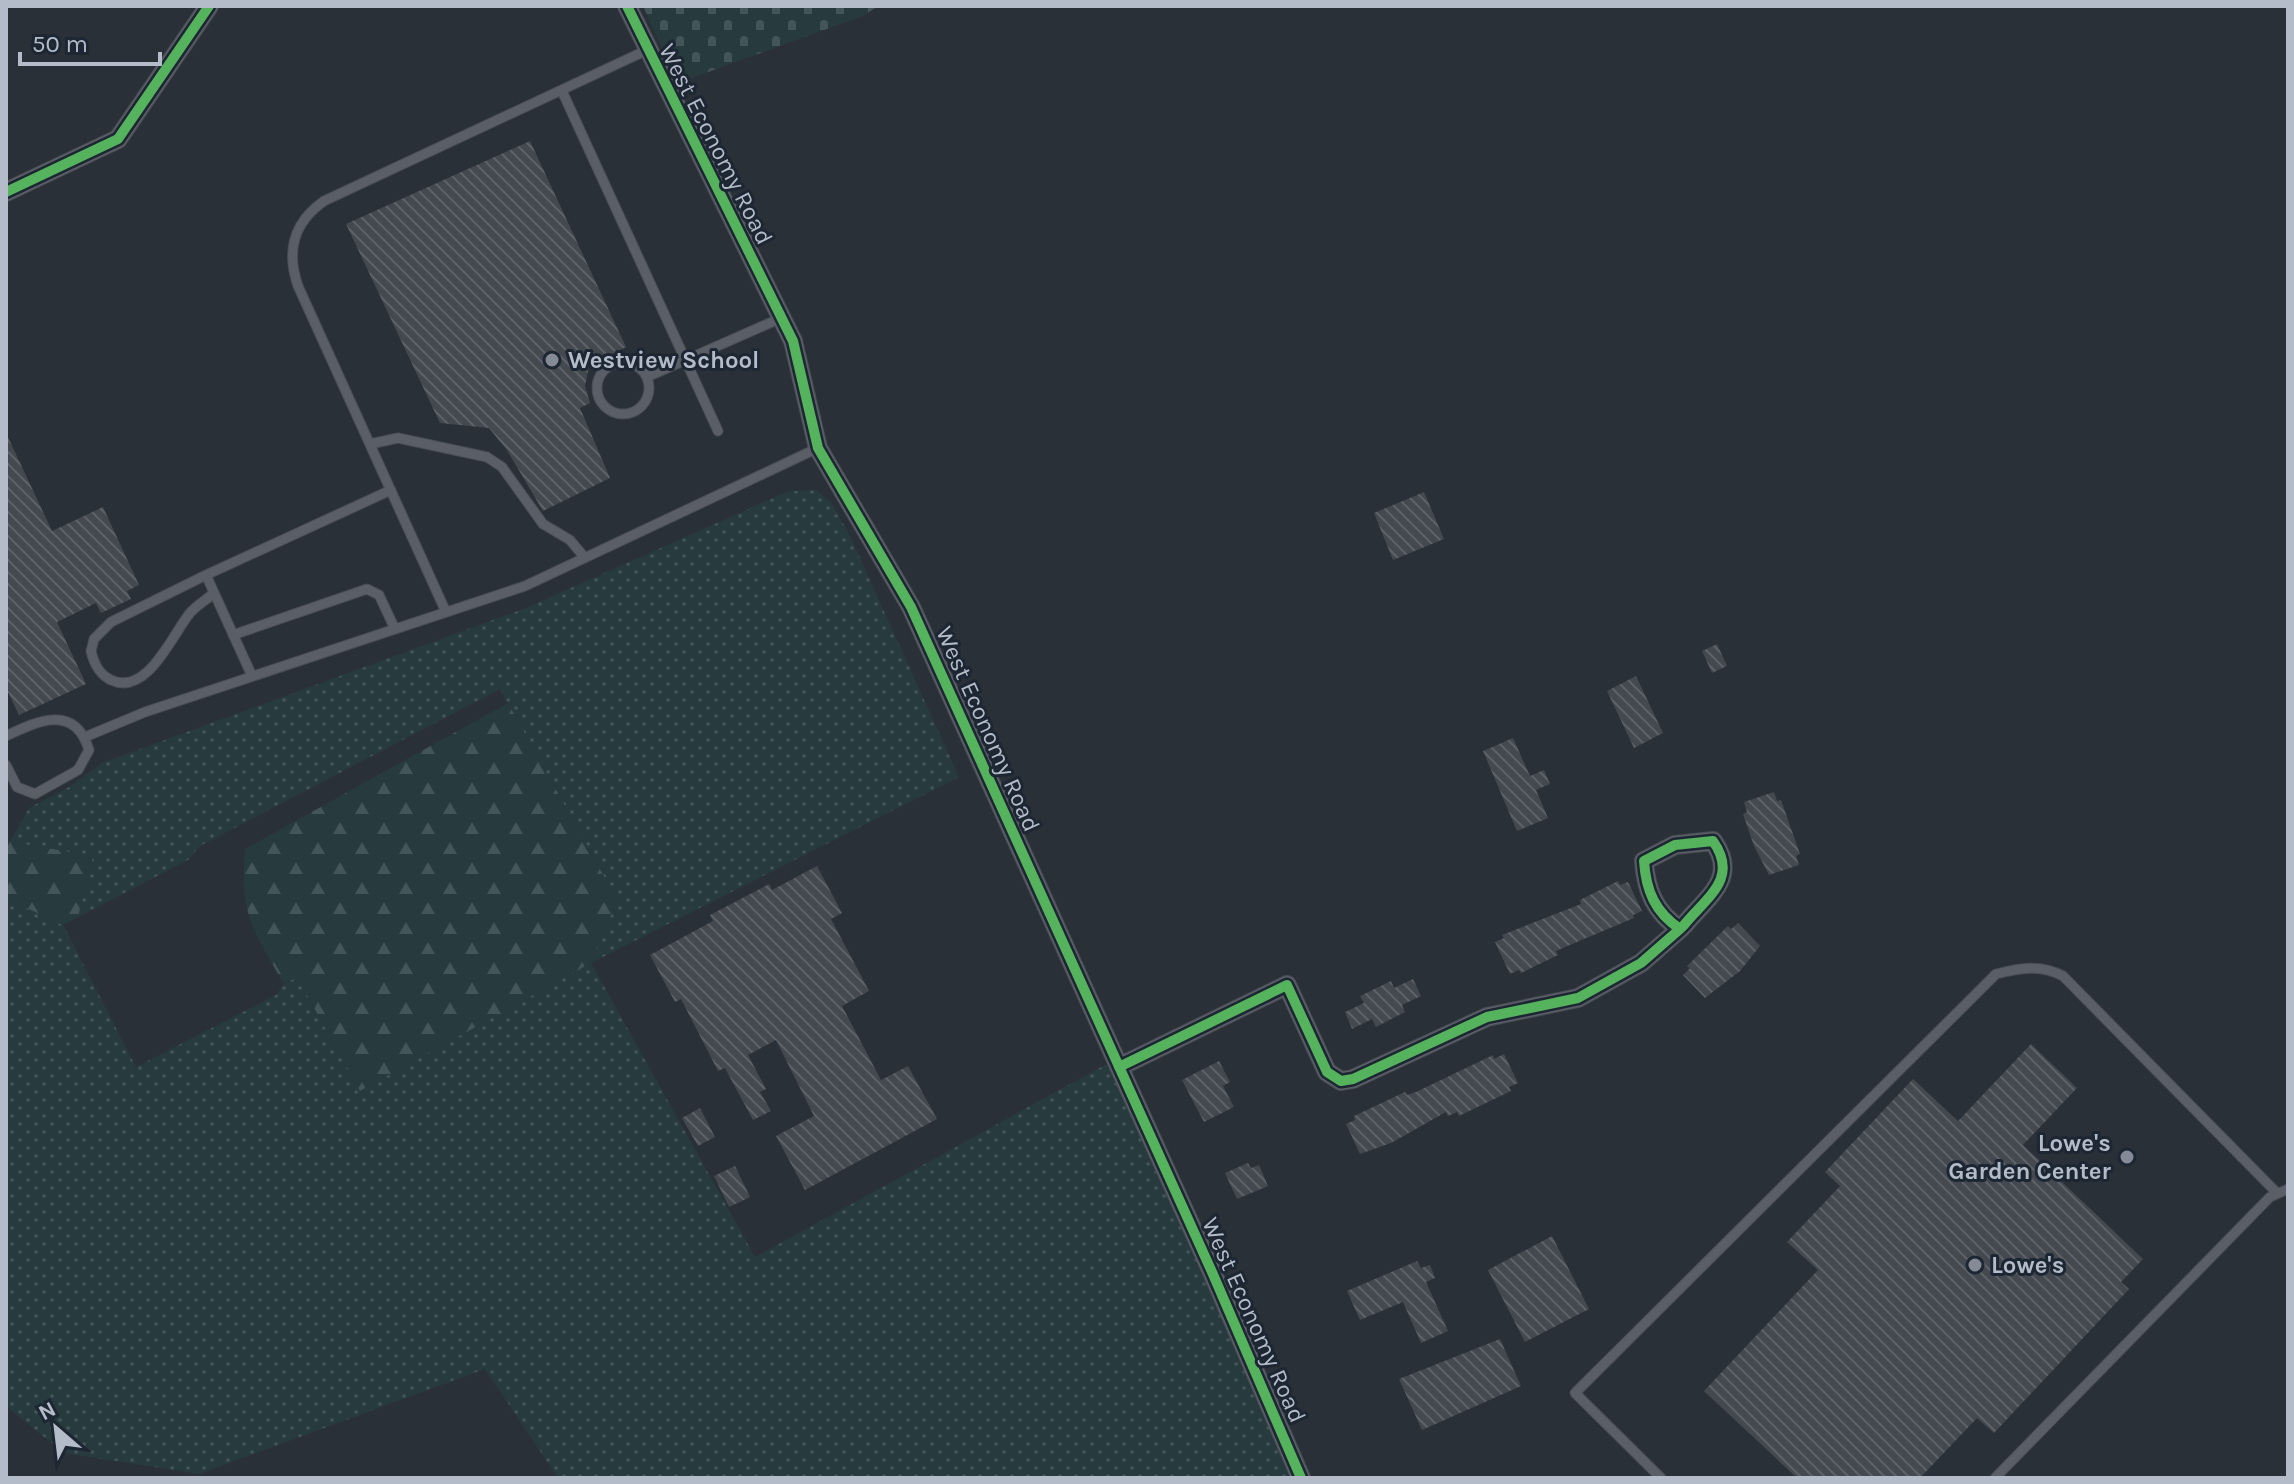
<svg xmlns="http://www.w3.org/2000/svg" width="2294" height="1484" font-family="Karla,sans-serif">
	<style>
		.grass { fill: url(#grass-dots) }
		.forest { fill: url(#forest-firs) }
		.cemetery { fill: url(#cemetery-stones) }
		.building { fill: url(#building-back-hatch) }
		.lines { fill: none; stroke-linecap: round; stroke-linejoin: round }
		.lane-casing { stroke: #484c53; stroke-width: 11 }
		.street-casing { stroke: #484c53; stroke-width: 20 }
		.lane { stroke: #5a5e66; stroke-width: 9 }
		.street { stroke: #5a5e66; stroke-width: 18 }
		.cycleway-casing { stroke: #1d2633; stroke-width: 15 }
		.cycleway { stroke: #56b35d; stroke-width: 10 }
		.poi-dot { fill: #848b96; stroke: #1d2633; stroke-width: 3 }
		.labels { text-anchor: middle; stroke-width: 6; stroke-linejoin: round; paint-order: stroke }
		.street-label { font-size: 24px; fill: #b4bcc9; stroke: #1d2633 }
		.poi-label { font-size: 24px; font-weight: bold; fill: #b4bcc9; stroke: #1d2633; text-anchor: start }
	</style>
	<defs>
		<pattern id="grass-dots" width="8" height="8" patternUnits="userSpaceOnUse" patternTransform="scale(2)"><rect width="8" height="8" fill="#273a3e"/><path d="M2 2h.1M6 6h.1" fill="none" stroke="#445559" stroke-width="1.8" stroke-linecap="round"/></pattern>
		<pattern id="forest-firs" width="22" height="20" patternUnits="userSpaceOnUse" patternTransform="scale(2)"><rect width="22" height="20" fill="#273a3e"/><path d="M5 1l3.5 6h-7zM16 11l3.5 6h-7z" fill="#445559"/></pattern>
		<pattern id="cemetery-stones" width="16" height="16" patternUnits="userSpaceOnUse" patternTransform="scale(2)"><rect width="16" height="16" fill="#273a3e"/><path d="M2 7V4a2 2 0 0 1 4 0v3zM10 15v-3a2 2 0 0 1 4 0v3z" fill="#445559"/></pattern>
		<pattern id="building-back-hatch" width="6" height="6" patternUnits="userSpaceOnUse" patternTransform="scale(2)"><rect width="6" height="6" fill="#444950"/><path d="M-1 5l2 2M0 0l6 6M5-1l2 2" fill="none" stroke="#5d6168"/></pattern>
	</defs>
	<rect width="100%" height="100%" fill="#2a3038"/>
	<path class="grass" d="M817,490l14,12 19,34 109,241 -368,186 164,294 361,-198 184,419h-742l-73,-109 -286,105 -135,-21 -58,-47v-498l10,-5 47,22 73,142 140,-72 8,-11 13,-7 63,113 257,-190 -117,-211 -300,157 -12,14 -110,57 15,-61 -83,-14 19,-34 42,-22 31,-23 424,-155 263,-117z"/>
	<path class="forest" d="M508,703l109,197 -26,63 -231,128 -63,-114 -13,7c-32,-56 -44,-68 -39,-135z
		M6,841l87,15 -15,61 -15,8 -47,-22 -10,5z"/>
	<path class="cemetery" d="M643,6h235l-15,10 -185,67z"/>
	<path class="building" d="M530,141l96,206 -37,19 -4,20 5,17 -10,5 30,70 -67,33 -36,-61 -18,-22 -49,-5 -94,-199z
		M6,433l46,98 51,-24 36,78 -12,6 4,8 -30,14 -5,-10 -39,19 29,62 -67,31 -13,-27z
		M1424,492l20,47 -51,21 -19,-47z
		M1717,644l10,22 -15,7 -10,-22z
		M1636,676l27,57 -29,15 -27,-57z
		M1513,738l17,38 14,-6 6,14 -14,6 12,28 -31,13 -34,-80z
		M1774,792l3,9 4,-1 19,54 -4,2 3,9 -30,10 -15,-29 -11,-32 4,-2 -3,-10z
		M817,866l25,47 -11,6 38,72 -27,15 39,74 27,-14 29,53 -132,71 -29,-54 38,-20 -38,-76 -28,15 18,34 -6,3 11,19 -18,9 -28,-52 -7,3 -37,-72 -6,3 -25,-47 63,-34 -3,-6 59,-31 3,6z
		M1618,881l2,4 8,-3 14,29 -9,4 1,3 -69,29 -9,4 2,4 -37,18 -2,-3 -9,4 -15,-32 9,-4 -2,-3 79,-31 -1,-4z
		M1738,923l22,23 -20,25 -35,27 -22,-23 7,-7 -3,-2 41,-40 3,3z
		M1413,979l8,17 -19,9 3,7 -29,15 -4,-8 -20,10 -7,-17 19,-9 -4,-7 31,-15 3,7z
		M2031,1044l46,44 -54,57 120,114 -22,23 8,7 -135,144 -17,-15 -57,60h-123l-93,-87 114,-121 -31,-28 53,-56 -15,-14 88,-93 45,42z
		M1504,1054l14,29 -9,4 2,4 -52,25 -2,-4 -9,4 -2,-4 -55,31 -31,11 -14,-30 9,-4 -1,-4 51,-24 2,3 9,-3 77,-37 1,4z
		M1219,1061l11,21 -7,4 11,21 -30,15 -22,-42z
		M700,1108l15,29 -17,9 -16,-28z
		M1248,1163l3,5 8,-3 9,21 -31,13 -12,-26z
		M735,1166l15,31 -21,10 -15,-31z
		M1552,1236l37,73 -64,33 -37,-72z
		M1417,1261l4,7 9,-3 5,13 -9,4 22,49 -27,12 -18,-41 -43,18 -13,-29z
		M1500,1339l21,47 -99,44 -23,-51z"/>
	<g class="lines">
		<g class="lane-casing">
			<path id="lane" d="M562,91l156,340
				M597 388a26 26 0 1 1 52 0a26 26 0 1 1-52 0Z
				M647,377l134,-59
				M370,444l28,-6 89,19 15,10 41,57 27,16 15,18
				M206,575l-95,47 -17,17 -3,12c3,13 8,23 20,29 36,17 61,-45 79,-67 7,-8 16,-13 24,-20
				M446,612l-148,-326c-12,-35 -5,-63 26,-85l323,-151
				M233,635l134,-46 12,6 16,34
				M252,676l-46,-101 185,-85
				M6,736c33,-16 69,-32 83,14l-11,20 -43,24 -18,-7 -11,-22
				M85,737l60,-25 380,-126 293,-138
				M1661,1478l-86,-85 421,-419c24,-6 44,-10 67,2l214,217
				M1995,1478l275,-281 18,-8"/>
		</g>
		<g class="street-casing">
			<path id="street" d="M627,6l166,335 25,107 93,159 301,665 89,206
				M6,192l112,-53 91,-133
				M1119,1067l168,-82 40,87 14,9 12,-2 134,-62 91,-19 63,-35 39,-34 4,-4c24,-29 55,-47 29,-84l-38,4 -31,16c2,30 11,51 36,68"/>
		</g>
		<use href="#lane" class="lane"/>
		<use href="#street" class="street"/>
		<g class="cycleway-casing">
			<path id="cycleway" d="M627,6l166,335 25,107 93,159 301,665 89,206
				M6,192l112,-53 91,-133
				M1119,1067l168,-82 40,87 14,9 12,-2 134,-62 91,-19 63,-35 39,-34 4,-4c24,-29 55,-47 29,-84l-38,4 -31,16c2,30 11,51 36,68"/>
		</g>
		<use href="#cycleway" class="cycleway"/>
	</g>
	<g class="poi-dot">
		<circle cx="552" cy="360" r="8"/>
		<circle cx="2127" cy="1157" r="8"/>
		<circle cx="1975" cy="1265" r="8"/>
	</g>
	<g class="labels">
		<g class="street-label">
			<text transform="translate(716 144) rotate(63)" y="8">West Economy Road</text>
			<text transform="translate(988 729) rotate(66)" y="8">West Economy Road</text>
			<text transform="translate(1254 1320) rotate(66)" y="8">West Economy Road</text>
		</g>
		<g class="poi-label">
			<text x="568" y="368">Westview School</text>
			<text x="2111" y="1151" text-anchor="end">Lowe's<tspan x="2111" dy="28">Garden Center</tspan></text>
			<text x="1991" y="1273">Lowe's</text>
		</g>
	</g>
	<rect width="2294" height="1484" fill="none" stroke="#b4bcc9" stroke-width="16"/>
	<g transform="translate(56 1428) rotate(332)" stroke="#1d2633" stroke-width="6" paint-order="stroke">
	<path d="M0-6L14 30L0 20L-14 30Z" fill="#b4bcc9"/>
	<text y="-12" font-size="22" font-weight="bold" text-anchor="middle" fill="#b4bcc9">N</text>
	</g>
	<path d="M20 52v12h140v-12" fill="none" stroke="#b4bcc9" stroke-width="4"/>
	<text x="32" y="52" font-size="24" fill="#b4bcc9" stroke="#1d2633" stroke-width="6" paint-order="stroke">50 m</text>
</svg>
